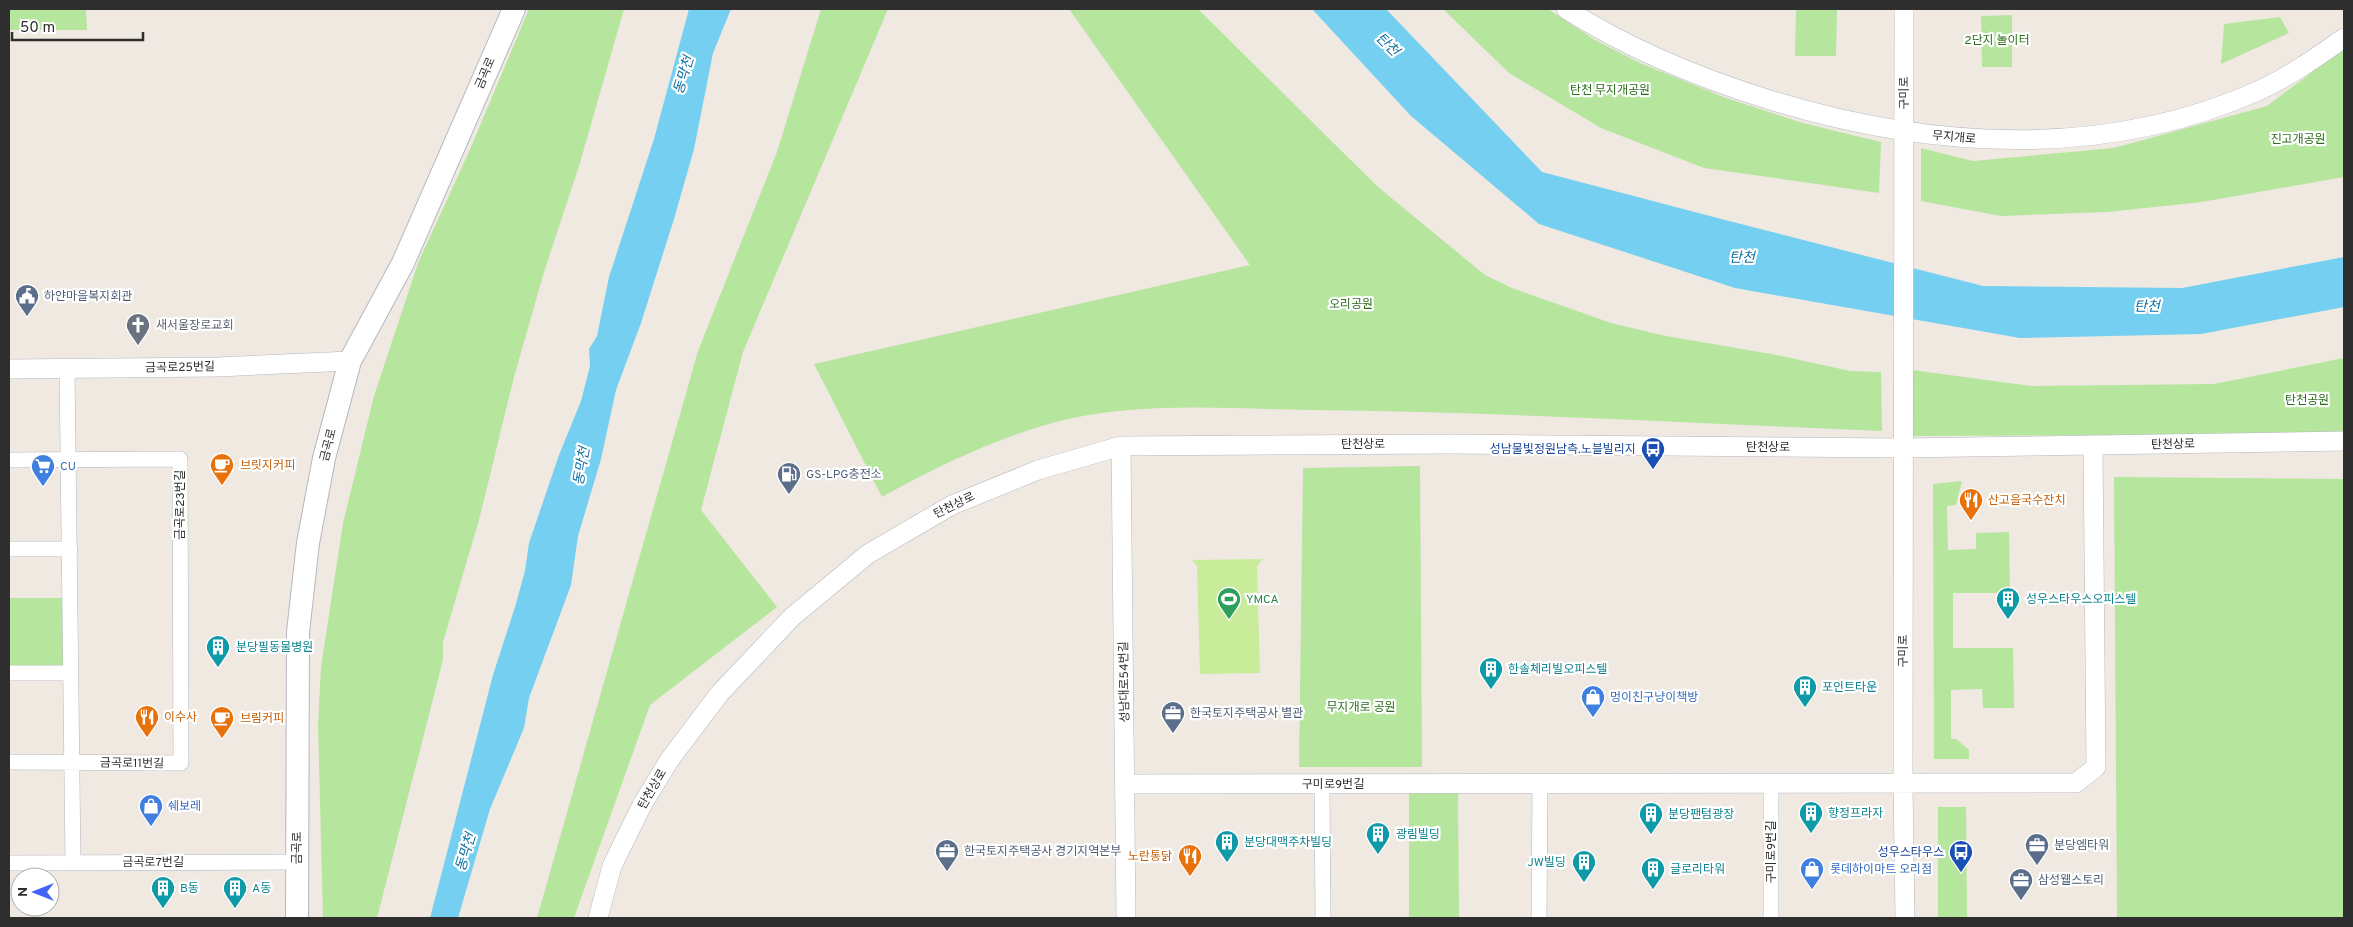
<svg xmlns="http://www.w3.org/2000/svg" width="2353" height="927" font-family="Overpass,'Noto Sans KR',sans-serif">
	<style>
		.green { fill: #b6e59e }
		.pitch { fill: #c9ec9a }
		.water { fill: #75cff0 }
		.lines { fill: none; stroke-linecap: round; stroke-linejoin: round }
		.minor-casing { stroke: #b4b7c1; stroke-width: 16 }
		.tertiary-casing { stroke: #b4b7c1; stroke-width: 20 }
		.secondary-casing { stroke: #b4b7c1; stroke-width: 24 }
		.minor { stroke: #fff; stroke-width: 15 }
		.tertiary { stroke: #fff; stroke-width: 19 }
		.secondary { stroke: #fff; stroke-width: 22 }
		.labels { text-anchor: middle; stroke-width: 4.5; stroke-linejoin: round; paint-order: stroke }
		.park-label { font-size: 12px; fill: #2c6e1b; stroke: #fff }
		.street-label { font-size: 12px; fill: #2e2e2e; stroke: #fff }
		.service-label { font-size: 12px; fill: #4e5e75; stroke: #fff; text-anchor: start }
		.worship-label { font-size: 12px; fill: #5b616d; stroke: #fff; text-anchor: start }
		.transit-label { font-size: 12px; fill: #164399; stroke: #fff; text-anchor: end }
		.food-label { font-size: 12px; fill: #c56008; stroke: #fff; text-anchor: start }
		.shop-label { font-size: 12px; fill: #366cbe; stroke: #fff; text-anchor: start }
		.leisure-label { font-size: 12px; fill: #27864d; stroke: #fff; text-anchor: start }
		.culture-label { font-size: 12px; fill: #0d838f; stroke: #fff; text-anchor: start }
		.water-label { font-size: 14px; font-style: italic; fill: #0d6fa3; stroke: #fff }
	</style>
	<rect width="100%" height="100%" fill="#efe9e1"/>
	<path class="green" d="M9,9h77l1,21h-78z
		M529,9h95l-45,157 -35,106 -30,105 -35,143 -36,122v18l-66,258h-54l-5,-193 3,-58 22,-144 31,-127 44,-133 50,-109z
		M821,9h67l-145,343 -42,158 76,97 -127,98 -76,213h-37l161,-567 79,-199z
		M1069,9h129l180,178 107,88 27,13 99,35 55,13 111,19 73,16 31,1 1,59c-191,-8 -381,-19 -572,-21 -82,-1 -169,-9 -250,11 -62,16 -122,45 -178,76l-68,-133 436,-99z
		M1443,9h105l47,31 45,23 86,35 77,25 78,19 -2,51 -175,-25 -103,-40 -92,-55z
		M1796,9h41l-1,47h-41z
		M2012,15v52h-30l-1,-51z
		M2280,17l9,16 -68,31 3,-40z
		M2344,48v129l-142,25 -95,10 -106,4 -80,-15v-53l52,13 141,-13 153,-42z
		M2344,358v76l-431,2 -1,-66 119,16 183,-2z
		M1420,466l2,301h-123l4,-299z
		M2114,477l230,2v439h-227z
		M1962,481l-6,24 -9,1 1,44 28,-1v-16l33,-1 1,61h-57v55h60l1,60h-31l-1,-19 -31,1v49h5l13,11v9h-35l-1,-275z
		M9,598h57v71l-57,1z
		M1409,791h49l1,127h-50z
		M1938,807h28l1,111h-29z"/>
	<path class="pitch" d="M1263,559l-6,7 3,107 -60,1 -3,-108 -5,-6z"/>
	<path class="water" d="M689,9h42l-18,44 -19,96 -20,70 -33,104 -25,67 -15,69 -23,77 -7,49 -42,113 -5,30 -34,81 -32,109h-28l63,-243 22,-68 10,-36 4,-28 30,-88 22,-54 9,-35 -1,-17 8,-13 12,-59 45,-138z
		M1312,9h74l156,163 187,49 254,65 199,2 162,-31v50l-143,27 -181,4 -285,-50 -196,-64 -128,-108z"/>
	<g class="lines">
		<g class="minor-casing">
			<path id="minor" d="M67,368l6,494
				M9,460l171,-1 1,304 -172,-1
				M9,549h61
				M9,673h62
				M1322,784l1,134
				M9,863l288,-1
				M1539,918l1,-133
				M1771,918v-133"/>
		</g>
		<g class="tertiary-casing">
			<path id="tertiary" d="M1566,9c63,40 133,69 204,91 159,49 335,60 490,-10 30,-14 57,-33 84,-52
				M1904,9l-1,776 2,133
				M9,369l209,-2 132,-6
				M1121,446l5,472
				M1126,784l950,-1 20,-16 -3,-321
				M598,918l14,-52 30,-61 28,-46 50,-66 72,-76 76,-63 84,-49 86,-35 83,-24 331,-2 451,4 441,-7"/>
		</g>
		<g class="secondary-casing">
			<path id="secondary" d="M297,918l1,-286 10,-89 16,-85 26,-97 53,-98 111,-254"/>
		</g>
		<use href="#minor" class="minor"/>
		<use href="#tertiary" class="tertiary"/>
		<use href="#secondary" class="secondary"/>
	</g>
	<defs>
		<g id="civic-pin" transform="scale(1.25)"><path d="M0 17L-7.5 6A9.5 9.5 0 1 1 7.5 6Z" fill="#5c6f8a" stroke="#fff"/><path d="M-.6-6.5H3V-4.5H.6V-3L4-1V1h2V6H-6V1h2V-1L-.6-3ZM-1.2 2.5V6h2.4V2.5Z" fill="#fff"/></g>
		<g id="church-pin" transform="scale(1.25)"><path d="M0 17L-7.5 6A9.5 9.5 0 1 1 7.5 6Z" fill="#6b7280" stroke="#fff"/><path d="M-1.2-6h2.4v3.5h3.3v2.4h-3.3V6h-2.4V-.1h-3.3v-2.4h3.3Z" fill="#fff"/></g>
		<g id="bus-pin" transform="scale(1.25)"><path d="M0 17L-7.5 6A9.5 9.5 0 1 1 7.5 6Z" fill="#1a4fb4" stroke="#fff"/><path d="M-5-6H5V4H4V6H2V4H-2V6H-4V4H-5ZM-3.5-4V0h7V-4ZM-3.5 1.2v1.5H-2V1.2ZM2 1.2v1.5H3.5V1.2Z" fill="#fff"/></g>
		<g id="cafe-pin" transform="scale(1.25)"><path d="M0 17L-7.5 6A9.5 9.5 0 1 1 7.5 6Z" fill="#e8710a" stroke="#fff"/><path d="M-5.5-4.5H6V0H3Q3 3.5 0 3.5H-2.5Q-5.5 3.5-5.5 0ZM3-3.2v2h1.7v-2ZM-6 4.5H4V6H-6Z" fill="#fff"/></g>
		<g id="supermarket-pin" transform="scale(1.25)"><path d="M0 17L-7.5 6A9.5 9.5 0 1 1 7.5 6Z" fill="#3f7fe0" stroke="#fff"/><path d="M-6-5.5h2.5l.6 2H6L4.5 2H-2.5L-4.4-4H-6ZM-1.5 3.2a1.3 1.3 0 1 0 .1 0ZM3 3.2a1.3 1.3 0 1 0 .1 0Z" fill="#fff"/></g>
		<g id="fuel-pin" transform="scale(1.25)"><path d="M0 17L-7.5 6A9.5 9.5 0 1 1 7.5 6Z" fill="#5c6f8a" stroke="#fff"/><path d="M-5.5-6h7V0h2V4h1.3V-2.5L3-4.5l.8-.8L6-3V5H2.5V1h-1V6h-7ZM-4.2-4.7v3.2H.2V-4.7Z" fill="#fff"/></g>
		<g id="restaurant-pin" transform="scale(1.25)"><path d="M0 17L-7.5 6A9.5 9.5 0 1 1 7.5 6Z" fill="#e8710a" stroke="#fff"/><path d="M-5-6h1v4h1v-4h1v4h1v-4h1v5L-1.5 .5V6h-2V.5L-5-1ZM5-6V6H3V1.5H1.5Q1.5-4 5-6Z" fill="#fff"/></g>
		<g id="stadium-pin" transform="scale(1.25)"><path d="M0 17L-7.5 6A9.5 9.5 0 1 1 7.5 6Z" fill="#2e9e5b" stroke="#fff"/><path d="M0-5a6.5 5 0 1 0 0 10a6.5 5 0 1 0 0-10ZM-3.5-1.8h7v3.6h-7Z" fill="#fff"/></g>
		<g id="building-pin" transform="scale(1.25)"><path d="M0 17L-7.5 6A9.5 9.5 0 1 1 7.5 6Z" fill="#0f9aa8" stroke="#fff"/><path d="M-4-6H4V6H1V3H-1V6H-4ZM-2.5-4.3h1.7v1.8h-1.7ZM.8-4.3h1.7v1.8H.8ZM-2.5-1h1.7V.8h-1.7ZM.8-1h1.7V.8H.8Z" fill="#fff"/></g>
		<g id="shop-pin" transform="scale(1.25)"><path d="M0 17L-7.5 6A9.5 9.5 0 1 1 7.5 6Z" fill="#3f7fe0" stroke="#fff"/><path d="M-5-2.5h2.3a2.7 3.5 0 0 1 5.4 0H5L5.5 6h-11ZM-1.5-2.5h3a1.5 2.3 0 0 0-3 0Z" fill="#fff"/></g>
		<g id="office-pin" transform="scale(1.25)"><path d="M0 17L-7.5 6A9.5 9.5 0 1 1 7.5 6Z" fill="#5c6f8a" stroke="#fff"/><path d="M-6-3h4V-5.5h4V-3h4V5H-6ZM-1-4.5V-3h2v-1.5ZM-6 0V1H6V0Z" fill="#fff"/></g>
	</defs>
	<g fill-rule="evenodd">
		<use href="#civic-pin" x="27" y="296"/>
		<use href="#church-pin" x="138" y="325"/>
		<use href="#bus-pin" x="1653" y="449"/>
		<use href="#cafe-pin" x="222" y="465"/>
		<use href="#supermarket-pin" x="43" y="466"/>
		<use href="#fuel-pin" x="789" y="474"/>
		<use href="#restaurant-pin" x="1971" y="500"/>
		<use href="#stadium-pin" x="1229" y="599"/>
		<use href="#building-pin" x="2008" y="599"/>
		<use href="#building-pin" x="218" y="647"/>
		<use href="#building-pin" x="1491" y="669"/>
		<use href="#building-pin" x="1805" y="687"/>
		<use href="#shop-pin" x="1593" y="697"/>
		<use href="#office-pin" x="1173" y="713"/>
		<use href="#restaurant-pin" x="147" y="717"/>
		<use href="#cafe-pin" x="222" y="718"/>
		<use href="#shop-pin" x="151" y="806"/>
		<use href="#building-pin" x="1811" y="813"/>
		<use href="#building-pin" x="1651" y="814"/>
		<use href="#building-pin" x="1378" y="834"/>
		<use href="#building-pin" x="1227" y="842"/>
		<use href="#office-pin" x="2037" y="845"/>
		<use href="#office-pin" x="947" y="851"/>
		<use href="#bus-pin" x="1961" y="852"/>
		<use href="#restaurant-pin" x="1190" y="856"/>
		<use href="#building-pin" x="1584" y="862"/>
		<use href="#building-pin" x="1653" y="869"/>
		<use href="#shop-pin" x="1812" y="869"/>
		<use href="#office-pin" x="2021" y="880"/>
		<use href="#building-pin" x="163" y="888"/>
		<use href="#building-pin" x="235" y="888"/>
	</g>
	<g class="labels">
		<g class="park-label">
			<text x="1997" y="44">2단지 놀이터</text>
			<text x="1610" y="94">탄천 무지개공원</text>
			<text x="2298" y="143">진고개공원</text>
			<text x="1351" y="308">오리공원</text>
			<text x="2307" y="404">탄천공원</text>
			<text x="1361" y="711">무지개로 공원</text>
		</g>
		<g class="street-label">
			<text transform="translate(485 73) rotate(-67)" y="4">금곡로</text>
			<text transform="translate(1904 93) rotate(-90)" y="4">구미로</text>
			<text transform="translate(1954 137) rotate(5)" y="4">무지개로</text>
			<text transform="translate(180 367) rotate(-1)" y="4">금곡로25번길</text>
			<text x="1363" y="448">탄천상로</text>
			<text transform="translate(2173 444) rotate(-1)" y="4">탄천상로</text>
			<text transform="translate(328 445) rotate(-76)" y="4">금곡로</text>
			<text x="1768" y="451">탄천상로</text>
			<text transform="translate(180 505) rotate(-90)" y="4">금곡로23번길</text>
			<text transform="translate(954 505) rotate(-26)" y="4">탄천상로</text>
			<text transform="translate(1903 651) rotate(-90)" y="4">구미로</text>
			<text transform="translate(1124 682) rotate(-91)" y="4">성남대로54번길</text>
			<text transform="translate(132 763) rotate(1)" y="4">금곡로11번길</text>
			<text x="1333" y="788">구미로9번길</text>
			<text transform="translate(652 789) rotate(-60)" y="4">탄천상로</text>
			<text transform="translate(297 848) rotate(-90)" y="4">금곡로</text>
			<text transform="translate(1771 852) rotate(-90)" y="4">구미로9번길</text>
			<text x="153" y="866">금곡로7번길</text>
		</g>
		<g class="service-label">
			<text x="44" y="300">하얀마을복지회관</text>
			<text x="806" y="478">GS-LPG충전소</text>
			<text x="1190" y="717">한국토지주택공사 별관</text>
			<text x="2054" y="849">분당엠타워</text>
			<text x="964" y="855">한국토지주택공사 경기지역본부</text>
			<text x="2038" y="884">삼성웰스토리</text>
		</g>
		<g class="worship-label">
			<text x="156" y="329">새서울장로교회</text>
		</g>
		<g class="transit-label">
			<text x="1636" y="453">성남물빛정원남측.노블빌리지</text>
			<text x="1944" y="856">성우스타우스</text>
		</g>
		<g class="food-label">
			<text x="240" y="469">브릿지커피</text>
			<text x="1988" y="504">산고을국수잔치</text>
			<text x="164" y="721">이수사</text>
			<text x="240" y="722">브림커피</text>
			<text x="1172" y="860" text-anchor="end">노란통닭</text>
		</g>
		<g class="shop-label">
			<text x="60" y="470">CU</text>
			<text x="1610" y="701">멍이친구냥이책방</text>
			<text x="168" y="810">쉐보레</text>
			<text x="1830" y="873">롯데하이마트 오리점</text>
		</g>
		<g class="leisure-label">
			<text x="1246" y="603">YMCA</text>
		</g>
		<g class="culture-label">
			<text x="2026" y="603">성우스타우스오피스텔</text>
			<text x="236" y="651">분당필동물병원</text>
			<text x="1508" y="673">한솔체리빌오피스텔</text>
			<text x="1822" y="691">포인트타운</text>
			<text x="1828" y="817">향정프라자</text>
			<text x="1668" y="818">분당팬텀광장</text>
			<text x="1396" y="838">광림빌딩</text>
			<text x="1244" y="846">분당대맥주차빌딩</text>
			<text x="1566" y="866" text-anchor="end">JW빌딩</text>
			<text x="1670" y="873">글로리타워</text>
			<text x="180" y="892">B동</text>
			<text x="252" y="892">A동</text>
		</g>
		<g class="water-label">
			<text transform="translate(1388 44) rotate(45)" y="5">탄천</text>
			<text transform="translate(683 75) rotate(-73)" y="5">동막천</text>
			<text x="1742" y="262">탄천</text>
			<text x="2147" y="311">탄천</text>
			<text transform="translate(581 466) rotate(-80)" y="5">동막천</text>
			<text transform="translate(465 852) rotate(-73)" y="5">동막천</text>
		</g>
	</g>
	<rect width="2353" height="927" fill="none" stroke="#2e2e2e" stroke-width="20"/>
	<g transform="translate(35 892) rotate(270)"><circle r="24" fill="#ffffff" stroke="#ababab"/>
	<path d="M0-4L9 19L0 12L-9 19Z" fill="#4264fb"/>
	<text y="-8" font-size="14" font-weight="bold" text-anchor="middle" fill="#2e2e2e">N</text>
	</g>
	<path d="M12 32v8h131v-8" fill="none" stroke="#2e2e2e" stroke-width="2.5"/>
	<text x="20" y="32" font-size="15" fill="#2e2e2e" stroke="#ffffff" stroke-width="4" paint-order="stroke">50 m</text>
</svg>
